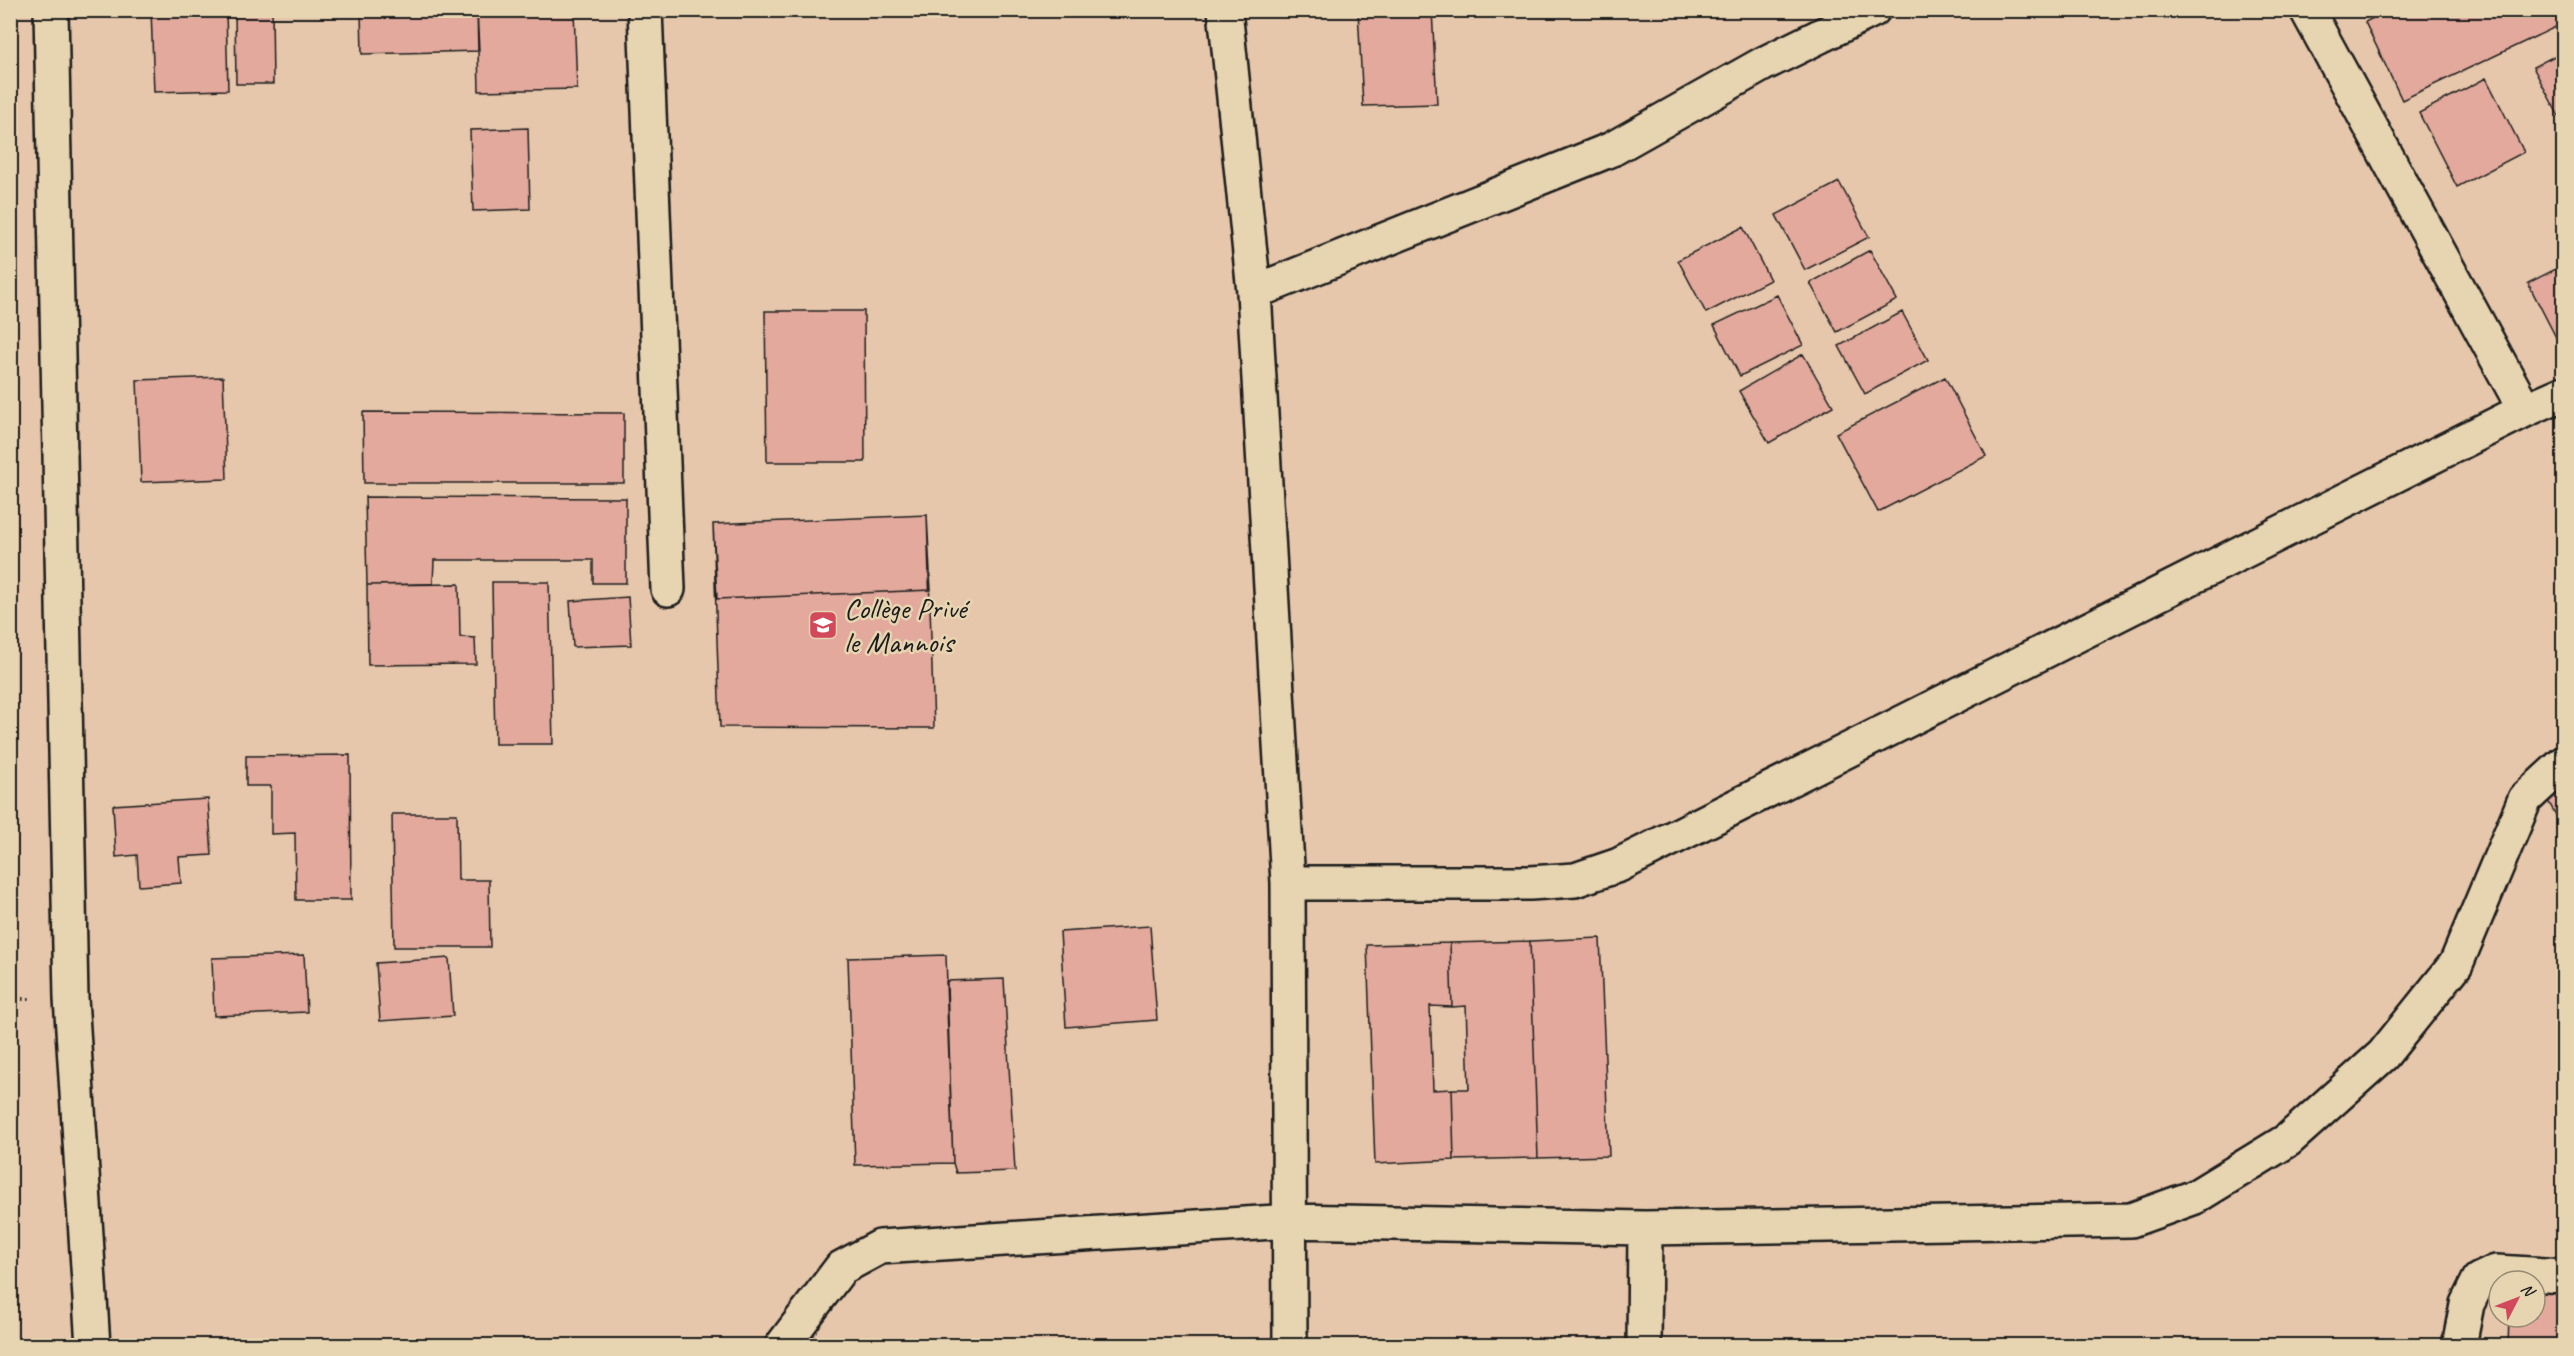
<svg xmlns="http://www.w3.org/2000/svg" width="2574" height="1356" font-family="Caveat,sans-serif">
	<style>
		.building { fill: #e2a99c; stroke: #1c1c1c; stroke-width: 1.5 }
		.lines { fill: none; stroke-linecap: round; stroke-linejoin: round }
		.street-casing { stroke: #1c1c1c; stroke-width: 38 }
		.path { stroke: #1c1c1c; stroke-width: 4; stroke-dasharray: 1.5 4.5; stroke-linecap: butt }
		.street { stroke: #e7d4b1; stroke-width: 33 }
		.labels { text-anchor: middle; stroke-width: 5; stroke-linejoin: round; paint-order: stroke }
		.poi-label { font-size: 30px; fill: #1c1c1c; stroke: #e7d4b1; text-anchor: start }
	</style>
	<rect width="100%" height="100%" fill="#e6c7ab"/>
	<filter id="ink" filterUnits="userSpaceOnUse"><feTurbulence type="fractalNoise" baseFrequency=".0167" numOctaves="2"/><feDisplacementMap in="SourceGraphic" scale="12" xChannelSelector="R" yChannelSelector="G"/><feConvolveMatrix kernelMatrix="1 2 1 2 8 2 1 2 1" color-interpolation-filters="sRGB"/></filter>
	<g filter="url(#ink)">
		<path class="building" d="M151,10h75l2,80 -74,2z
			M235,10h37l1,74h-37z
			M361,10h116l2,41 -117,3z
			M477,10h97l3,79 -98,2z
			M1358,10h74l5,94 -74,2z
			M2389,10h175v13l-162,77 -37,-78z
			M2564,51v75l-31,-59z
			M2486,78l38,74 -67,35 -38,-74z
			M528,128l2,81 -57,2 -3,-81z
			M1839,182l30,55 -64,33 -29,-55z
			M1743,227l27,53 -64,33 -28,-53z
			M1870,250l27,50 -60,32 -27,-49z
			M2564,265v88l-36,-70z
			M1777,295l26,50 -63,31 -26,-51z
			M765,311h99l1,151h-98z
			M1902,312l26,48 -63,34 -26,-48z
			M1803,354l30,52 -64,37 -30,-52z
			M223,377l4,102 -86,3 -4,-102z
			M1945,377l41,79 -108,56 -42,-79z
			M363,412l261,1v70h-260z
			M365,497l261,1v85h-33v-23h-159l-1,24 -66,1z
			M927,515l4,75 -214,9 -4,-75z
			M927,515l7,213 -214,-1 -7,-203z
			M492,582h57l4,162h-58z
			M459,584l1,53 15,1 1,26 -108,1 -1,-80z
			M628,597l3,48 -58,2 -3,-46z
			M350,755l1,145h-55l-1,-67 -24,1v-48h-25v-30z
			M2564,783v46l-20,-35z
			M208,799l4,56 -33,2 2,26 -42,3 -2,-31 -21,2 -3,-52z
			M392,814h65l1,66h31l1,67h-96z
			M1150,926l7,94 -91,7 -6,-95z
			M1600,938l9,218 -71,2 -8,-217z
			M1530,941l8,217 -84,2 -2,-71h17l-3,-83 -14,1 -2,-64z
			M1450,943l2,64 -22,-1 3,84 19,-1 2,71 -79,4 -8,-219z
			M304,955l3,57 -93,4 -2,-58z
			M946,955l7,208 -98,2 -7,-207z
			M449,958l4,58 -73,5 -4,-58z
			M1004,979l11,192 -59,2 -3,-10 -7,-182z
			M2535,1290l25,1 -2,55h-50l1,-29h26z"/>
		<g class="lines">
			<g class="street-casing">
				<path id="street" d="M51,10l20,988 22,348
					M645,10l23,579
					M1225,10l29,282 34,591 2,463
					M2307,10l218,400
					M1254,292l358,-143 151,-85 110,-54
					M1288,883h242l45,-3 44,-15 906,-455 39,-17
					M782,1346l59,-78 39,-21 410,-26 355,7 486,-8 64,-23 93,-57 95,-85 73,-91 69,-165 39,-36
					M1644,1346l1,-118
					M2459,1346l8,-42 12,-24 17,-8 68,4"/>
			</g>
			<path class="path" d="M10,999h21"/>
			<use href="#street" class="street"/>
		</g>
	</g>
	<defs>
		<g id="school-square" transform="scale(1.5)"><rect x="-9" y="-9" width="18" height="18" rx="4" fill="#d1495b" stroke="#e7d4b1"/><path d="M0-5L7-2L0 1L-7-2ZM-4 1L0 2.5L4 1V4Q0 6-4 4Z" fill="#fff"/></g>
	</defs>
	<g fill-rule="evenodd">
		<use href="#school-square" x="823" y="625"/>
	</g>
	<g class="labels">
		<g class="poi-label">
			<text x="844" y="618">Collège Privé<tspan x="844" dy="34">le Mannois</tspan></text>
		</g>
	</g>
	<rect width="2574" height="1356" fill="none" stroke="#e7d4b1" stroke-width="36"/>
	<rect x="18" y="18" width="2538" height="1320" fill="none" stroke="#1c1c1c" stroke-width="2" filter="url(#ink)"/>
	<g transform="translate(2517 1299) rotate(48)"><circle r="28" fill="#e7d4b1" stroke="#968a75" stroke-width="1.5"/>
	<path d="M0-4.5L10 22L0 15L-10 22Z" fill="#d1495b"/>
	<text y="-9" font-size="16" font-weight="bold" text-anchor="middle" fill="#1c1c1c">N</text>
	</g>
</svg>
